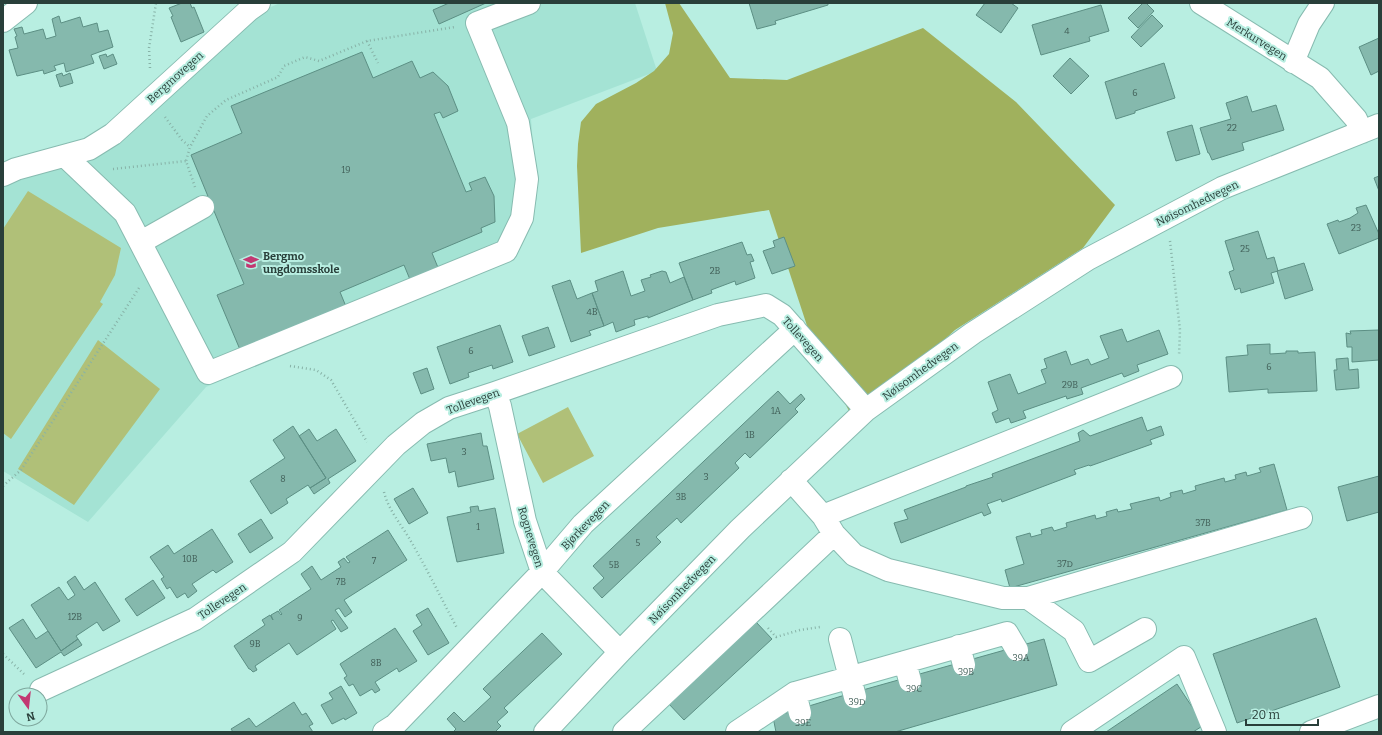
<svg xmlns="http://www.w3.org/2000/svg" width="1382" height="735" font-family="Bitter,serif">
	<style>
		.built { fill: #a4e3d4 }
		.green { fill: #b0c078 }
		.forest { fill: #a0b15d }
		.building { fill: #85b9ad; stroke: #5c8f84 }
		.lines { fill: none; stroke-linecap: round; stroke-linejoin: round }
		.minor-casing { stroke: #87bbb0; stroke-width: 24 }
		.path { stroke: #87b2a7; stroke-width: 2.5; stroke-dasharray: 1 3; stroke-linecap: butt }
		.minor { stroke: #fff; stroke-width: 22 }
		.labels { text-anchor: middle; stroke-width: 4; stroke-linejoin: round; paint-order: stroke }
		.number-label { font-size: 9px; fill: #405e57 }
		.street-label { font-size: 11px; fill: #293f3a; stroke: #b8eee1 }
		.poi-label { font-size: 11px; font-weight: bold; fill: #293f3a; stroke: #b8eee1; text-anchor: start }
	</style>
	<rect width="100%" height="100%" fill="#b8eee1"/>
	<path class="built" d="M280,3h355l22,68 -126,48 6,80 -23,53 -30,20 -278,115 -118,135 -85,-51v-286l97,-29 164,-146z"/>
	<path class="green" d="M28,191l93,57 -6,27 -15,27 3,2 -92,135 -8,-6v-204z
		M98,340l62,49 -86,116 -56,-36z
		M568,407l26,49 -51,27 -26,-49z"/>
	<path class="forest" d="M665,3h14l51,75 57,2 136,-52 93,74 99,103 -32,43 -128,82 -100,92 -42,-78 -44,-134 -111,18 -77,25 -4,-87 1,-22 3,-22 15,-18 40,-21 18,-12 15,-17 4,-21z"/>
	<path class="building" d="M182,3h8l2,5 2,-1 10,25 -23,10 -10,-25 2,-1 -4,-8z
		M449,3h37l-47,21 -6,-14z
		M749,3h79v2l-53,16 1,3 -19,5z
		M985,3h26l7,5 -17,25 -25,-18z
		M1143,3h3l8,8 -16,17 -10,-10z
		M1101,5l8,26 -20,6 1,4 -49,14 -9,-30z
		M1152,15l11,11 -22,21 -10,-10z
		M59,16l2,7 19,-6 3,10 14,-4 2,9 9,-2 5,17 -22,8 3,8 -28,9 -2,-9 -10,3 2,4 -12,4 -1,-4 -26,6 -8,-26 9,-2 -3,-11 2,-1 -3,-7 8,-2 2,7 19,-5 3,10 10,-3 -4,-17z
		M1379,38v33l-8,4 -12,-28z
		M362,52l11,26 39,-17 8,17 13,-6 15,14 10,25 -15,7 -3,-6 -6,2 32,78 6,-2 -3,-7 16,-6 9,19 1,26 -14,6 1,4 -50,21 7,17 -28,12 -7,-17 -64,27 7,17 -106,43 -24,-57 27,-11 -53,-129 51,-22 -11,-27z
		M106,54l1,3 6,-3 4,10 -13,5 -5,-13z
		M1070,58l19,18 -18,18 -18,-18z
		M1164,63l11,35 -40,13v2l-19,6 -11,-37z
		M62,73l1,3 7,-3 3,10 -13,4 -4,-12z
		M1247,96l5,16 24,-7 8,25 -42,13 2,7 -32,10 -3,-7h-1l-8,-25 31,-9 -5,-16z
		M1192,125l8,29 -24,7 -9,-29z
		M1379,176v15l-5,-13z
		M1366,205l13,29v4l-40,16 -12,-30 11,-4 1,2 11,-4 8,-5 -2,-5z
		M1258,231l9,28 7,-2 4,14 -7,2 3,10 -33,10 -1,-5 -5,2 -6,-18 5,-2 -9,-29z
		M784,237l11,29 -23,8 -9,-23 12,-4 -2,-6z
		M742,242l5,13 4,-1 3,7 -4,1 5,16 -19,7 -1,-4 -24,9 1,3 -19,7 -14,-37z
		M1304,263l9,27 -28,9 -8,-28z
		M623,271l8,25 14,-5 -4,-11 10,-3 -1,-2 12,-4 4,1 4,11 14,-6 9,23 -45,18v-2l-14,4 1,5 -19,7 -3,-10 -9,4 -12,-33 6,-2 -3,-10z
		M570,280l7,19 15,-6 12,33 -15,5 2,4 -20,7 -19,-56z
		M500,325l13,37 -20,7 -1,-4 -24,8 1,4 -19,7 -13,-37z
		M548,327l7,20 -26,9 -7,-20z
		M1122,329l5,13 32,-12 9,24 -31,11 2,6 -15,6 -2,-4 -41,15 2,6 -16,5 -1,-3 -43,15 3,7 -15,5 -2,-5 -13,5 -4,-10 6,-3 -10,-28 22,-8 8,20 28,-11 -5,-13 6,-2 -3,-9 22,-8 5,14 17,-6 3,6 18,-7 -9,-22z
		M1379,330v30l-27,2v-15h-5l-1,-14 5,1 -1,-3z
		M1270,344v10l16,-1v-2h12v2l17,-1 2,39 -49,2v-4l-39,3 -3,-35 22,-2 -1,-10z
		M1348,358l1,12 9,-1 1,19 -23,2 -2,-20h3l-1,-11z
		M427,368l7,21 -13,5 -8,-21z
		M778,391l12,13 11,-10 4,5 -10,10 3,3 -48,46 -5,-5 -10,10 4,5 -58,55 -4,-5 -21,19 5,5 -59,56 -9,-10 11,-10 -11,-12z
		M1142,417l5,14 14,-5 3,9 -14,5 2,4 -62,22 -1,-1 -15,5 2,4 -74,28 -1,-3 -14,5 4,9 -7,3 -2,-4 -81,31 -7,-20 14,-4 -4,-9 62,-23v-1l27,-9 -1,-3 88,-33 -2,-8 5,-3 7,6z
		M293,426l33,52 -16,10 -2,-3 -22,14 2,4 -17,11 -21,-33 35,-23 -12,-18z
		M309,429l8,12 19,-12 20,32 -28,18 2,4 -16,11 -4,-6 16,-10 -27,-42z
		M481,433l2,13h4l7,33 -36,8 -3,-16 -6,2 -3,-15 -15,3 -4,-17z
		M1274,464l13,46 -277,78 -5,-18 19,-6 -8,-27 14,-4 1,4 11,-3 -1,-4 11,-3 2,4 13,-4 -1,-4 29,-8 1,4 11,-3 -1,-4 11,-3 1,3 14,-3 -2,-5 29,-7 1,4 11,-4 -1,-4 12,-3 1,4 13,-4 -1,-4 29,-8 1,4 11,-3 -1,-4 11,-3 1,4 14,-4 -2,-4z
		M1379,476v36l-32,9 -9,-34z
		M413,488l15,25 -19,11 -15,-25z
		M478,506l1,5 16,-3 9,45 -47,9 -10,-45 24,-5 -1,-5z
		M261,519l12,19 -23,15 -12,-19z
		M212,529l21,33 -17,11 -3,-3 -21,14 5,7 -9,7 -3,-5 -8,5 -7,-11 -3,2 -6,-10 3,-2 -14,-20 18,-12 6,9z
		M388,530l19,30 -63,40 8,12 -7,5 -6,-9 -4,2 13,18 -7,4 -8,-12 -2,1 5,8 -39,26 -8,-12 -34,23 2,4 -4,2 -3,-3h-1l-15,-23 31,-21 -3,-5 8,-5 3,5 -2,-5 7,-4 3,4 1,-1 -3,-4 32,-21 -10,-15 11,-8 9,14 20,-13 -3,-5 6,-4 4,5 2,-1 -4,-5z
		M75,576l9,14 11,-8 25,39 -17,10 -6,-9 -21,14 2,3 -17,12 -30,-46 28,-18 9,13 7,-5 -8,-13z
		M153,580l12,18 -28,18 -12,-17z
		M428,608l21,35 -21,12 -15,-24 9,-6 -6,-10z
		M1316,618l24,69 -103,36 -24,-69z
		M23,619l13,20 12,-8 13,20 17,-12 4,6 -18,11 -3,-4 -25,16 -27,-40z
		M756,622l16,17 -88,81 -16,-17z
		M395,628l22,33 -18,11 -2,-4 -22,14 5,8 -5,3 -3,-4 -12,7 -7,-12 -4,2 -5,-8 3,-2 -7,-12z
		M542,633l20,21 -58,54 4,4 -11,10 4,4 -6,6h-42l3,-3 -9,-10 7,-7 10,10 27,-25 -8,-8z
		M1044,639l13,46 -162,47h-119l-3,-15 72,-22z
		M1177,684l27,41 -11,7h-87z
		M341,686l16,27 -12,7 -1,-2 -12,6 -11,-19 12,-6 -4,-6z
		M294,702l8,13 4,-2 7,11 -4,2 4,6h-80l-2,-3 18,-11 7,9z"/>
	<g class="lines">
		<g class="minor-casing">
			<path id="minor" d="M1201,3l119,75 36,41 6,13
				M3,21l23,-18
				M1293,62l16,-38 14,-21
				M65,156l60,57 83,160 298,-122 16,-33 5,-39 -9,-56 -41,-100 52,-20
				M3,175l13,-6 73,-20 24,-15 136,-124 10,-7
				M141,242l62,-35
				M495,393l5,13 25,115 17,51 78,80
				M791,480l32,36 11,18 20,21 34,15 115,28h25l46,33 15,30 56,-32
				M823,516l348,-139
				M1028,598l273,-80
				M840,639l15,58
				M959,646l5,19
				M905,662l5,19
				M41,690l154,-71 97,-67 104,-107 27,-22 26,-15 46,-15 223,-78 48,-10 16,10 84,95
				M795,693l5,20
				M384,732l11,-7 147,-153 41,-48 212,-195
				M545,732l75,-80 120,-123 126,-119 107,-77 115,-74 134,-71 157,-63
				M624,732l210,-198
				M737,732l58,-39 212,-60 10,17
				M1072,732l112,-75 31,75
				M1311,732l68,-26"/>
		</g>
		<path class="path" d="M367,41l11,22
			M150,68l-1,-20 7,-45
			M165,117l17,23 8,7
			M113,169l73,-8
			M195,187l-9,-26 4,-14 17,-31 19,-16 52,-23 6,-11 21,-9 14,4 48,-20 88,-14
			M1170,241l10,89 -1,26
			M290,366l26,4 15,10 36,62
			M3,486l18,-16 118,-182
			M384,492c4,17 16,31 25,46 17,29 32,60 48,90
			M768,628l8,9 24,-7 20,-3
			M3,654l21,20"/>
		<use href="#minor" class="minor"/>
	</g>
	<defs>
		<g id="school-bare" transform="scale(1.2)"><path d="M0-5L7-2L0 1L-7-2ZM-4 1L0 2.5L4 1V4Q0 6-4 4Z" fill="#c23872" stroke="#b8eee1" stroke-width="2.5" paint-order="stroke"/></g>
	</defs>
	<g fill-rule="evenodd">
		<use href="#school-bare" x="251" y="262"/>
	</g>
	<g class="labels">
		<g class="number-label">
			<text x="1067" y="34">4</text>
			<text x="1135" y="96">6</text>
			<text x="1232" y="131">22</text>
			<text x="346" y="173">19</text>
			<text x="1356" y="231">23</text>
			<text x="1245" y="252">25</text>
			<text x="715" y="274">2B</text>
			<text x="592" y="315">4B</text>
			<text x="471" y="354">6</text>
			<text x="1269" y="370">6</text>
			<text x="1070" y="388">29B</text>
			<text x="776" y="414">1A</text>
			<text x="750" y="438">1B</text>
			<text x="464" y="455">3</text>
			<text x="706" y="480">3</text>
			<text x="283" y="482">8</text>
			<text x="681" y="500">3B</text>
			<text x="1203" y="526">37B</text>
			<text x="478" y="530">1</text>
			<text x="638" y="546">5</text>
			<text x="190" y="562">10B</text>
			<text x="374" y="564">7</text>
			<text x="1065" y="567">37D</text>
			<text x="614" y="568">5B</text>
			<text x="341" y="585">7B</text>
			<text x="75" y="620">12B</text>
			<text x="300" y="621">9</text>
			<text x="255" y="647">9B</text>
			<text x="1021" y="661">39A</text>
			<text x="376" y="666">8B</text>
			<text x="966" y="675">39B</text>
			<text x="914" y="692">39C</text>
			<text x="857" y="705">39D</text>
			<text x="803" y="726">39E</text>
		</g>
		<g class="street-label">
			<text transform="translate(1257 39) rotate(32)" y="4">Merkurvegen</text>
			<text transform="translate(175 77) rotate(-42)" y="4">Bergmovegen</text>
			<text transform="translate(1197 203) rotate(-26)" y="4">Nøisomhedvegen</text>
			<text transform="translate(803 339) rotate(48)" y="4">Tollevegen</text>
			<text transform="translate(920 371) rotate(-36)" y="4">Nøisomhedvegen</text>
			<text transform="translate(473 401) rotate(-20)" y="4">Tollevegen</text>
			<text transform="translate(585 525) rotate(-46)" y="4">Bjørkevegen</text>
			<text transform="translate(531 537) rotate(73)" y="4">Rognevegen</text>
			<text transform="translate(682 589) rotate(-46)" y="4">Nøisomhedvegen</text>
			<text transform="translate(222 601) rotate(-34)" y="4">Tollevegen</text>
		</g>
		<g class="poi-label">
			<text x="263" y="260">Bergmo<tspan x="263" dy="13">ungdomsskole</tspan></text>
		</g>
	</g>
	<rect width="1382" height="735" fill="none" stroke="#293f3a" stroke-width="8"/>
	<g transform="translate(28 707) rotate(165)"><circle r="19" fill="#b8eee1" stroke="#7fa89e"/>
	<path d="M0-3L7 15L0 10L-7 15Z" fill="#c23872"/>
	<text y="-6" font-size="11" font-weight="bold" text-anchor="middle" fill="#293f3a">N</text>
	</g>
	<path d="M1246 719v6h72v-6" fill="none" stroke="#293f3a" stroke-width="2"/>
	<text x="1252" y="719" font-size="12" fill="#293f3a" stroke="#b8eee1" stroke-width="3" paint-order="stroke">20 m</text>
</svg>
